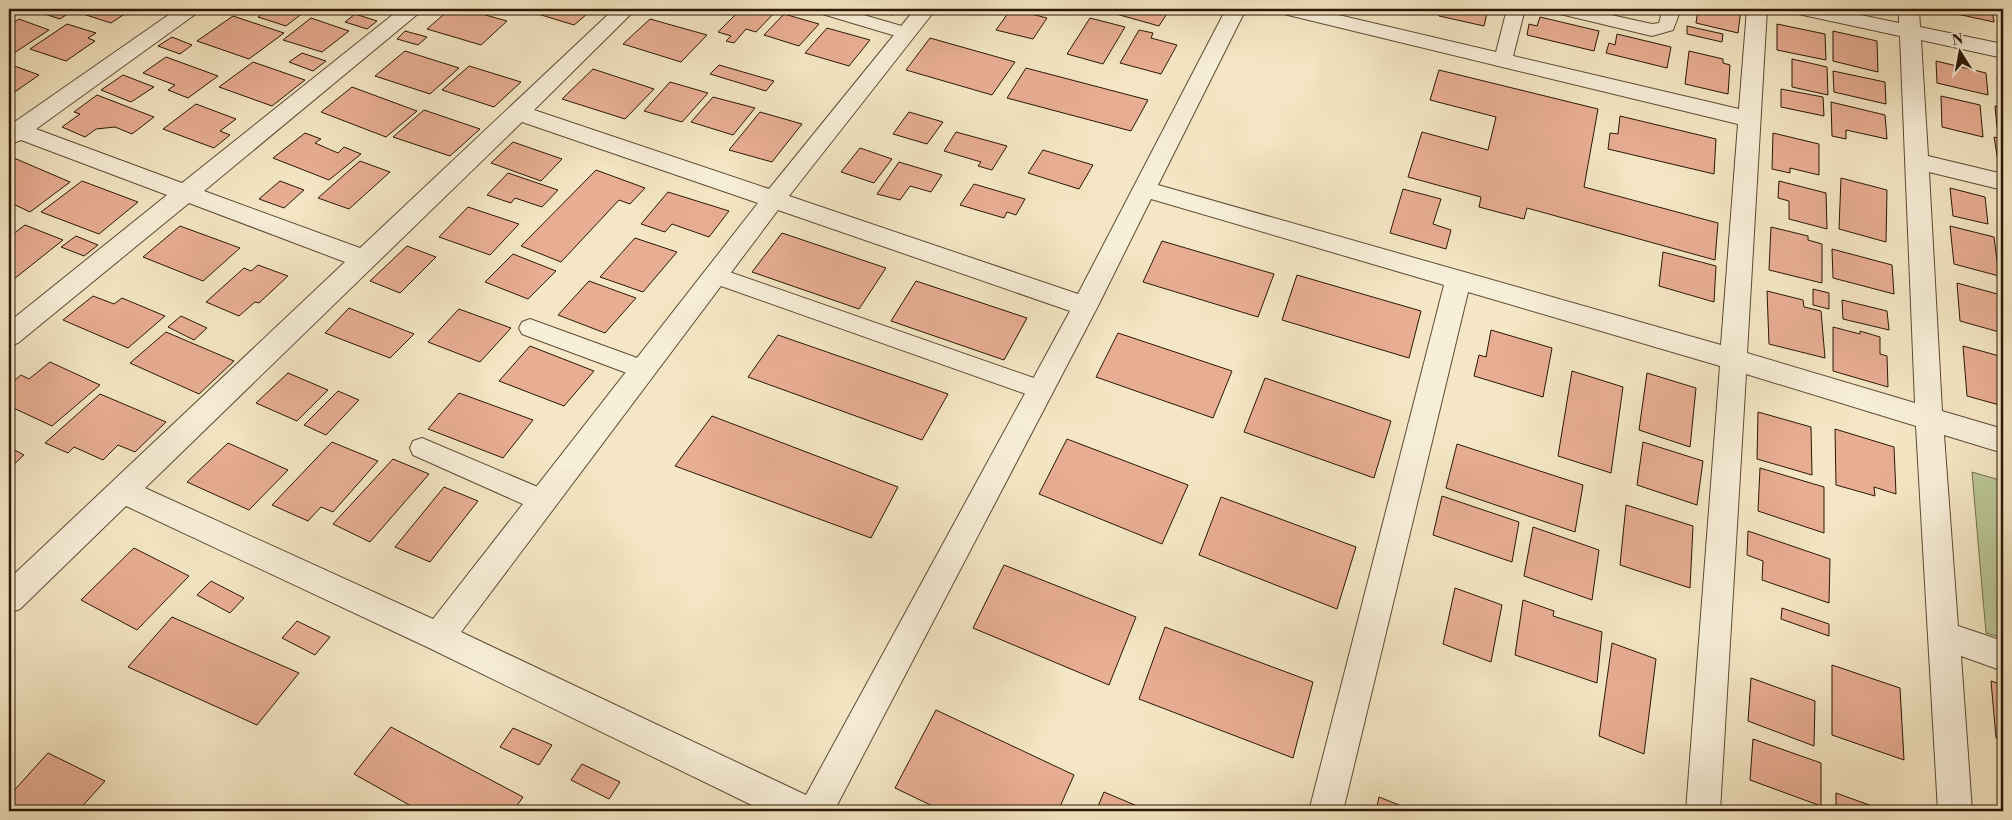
<svg xmlns="http://www.w3.org/2000/svg" width="2012" height="820" font-family="'Libre Bodoni',serif">
	<style>
		.green { fill: #bac696; stroke: #726e4d }
		.building { fill: #e8ae94; stroke: #2b1704 }
		.lines { fill: none; stroke-linecap: round; stroke-linejoin: round }
		.lane-casing { stroke: #5e4b34; stroke-width: 2 }
		.street-casing { stroke: #5e4b34; stroke-width: 2 }
		.lane { fill: #f8efd9; fill-rule: evenodd }
		.street { fill: #f8efd9; fill-rule: evenodd }
	</style>
	<rect width="100%" height="100%" fill="#f5e7c5"/>
	<filter id="stains"><feTurbulence type="fractalNoise" baseFrequency=".004" numOctaves="4"/><feColorMatrix values="0 0 0 0 .2 0 0 0 0 .09 0 0 0 0 .02 0 0 0 .5 -.17"/></filter>
	<radialGradient id="worn" r=".72"><stop offset=".6" stop-color="#630" stop-opacity="0"/><stop offset="1" stop-color="#630" stop-opacity=".3"/></radialGradient>
	<path class="green" d="M1972,472l31,9v157l-17,-5z"/>
	<path class="building" d="M29,9h46l-15,10z
		M87,9h45l-21,14 -31,-10z
		M269,9h39l-22,17 -28,-9z
		M450,9h14l43,12 -26,24 -54,-16z
		M531,9h62l-19,16 -46,-14z
		M741,9h21l13,3 -19,20 -10,-3 -12,14 -8,-2 5,-5 -13,-4z
		M867,9h31l-5,6z
		M1011,9l36,9 -14,21 -37,-9z
		M1112,9h58l-11,17 -50,-14z
		M1441,9h47l-4,17 -45,-10z
		M1698,9h43l-3,24 -42,-10z
		M1951,9h41l2,13 -42,-9z
		M355,14l22,7 -10,8 -22,-7z
		M784,14l35,10 -20,22 -35,-11z
		M233,16l51,17 -35,26 -52,-18z
		M1540,17l59,14 -5,20 -67,-16 2,-11 8,2z
		M311,18l38,13 -27,21 -39,-12z
		M1090,18l35,9 -22,37 -36,-10z
		M19,19l30,11 -35,23 -5,-2v-25z
		M650,19l57,16 -26,27 -58,-18z
		M67,24l29,9 -8,5 7,3 -29,20 -36,-12z
		M1777,24l48,10 1,26 -49,-10z
		M1687,26l36,8 -1,8 -35,-8z
		M827,28l43,12 -21,26 -44,-13z
		M1139,30l14,3 -2,5 26,7 -16,29 -41,-11z
		M405,31l22,6 -9,8 -21,-6z
		M1833,31l44,10 1,31 -45,-11z
		M1617,34l54,13 -4,21 -61,-15 3,-10 6,2z
		M172,37l20,8 -12,9 -22,-8z
		M930,38l85,24 -23,33 -86,-25z
		M405,51l54,17 -29,26 -55,-18z
		M1689,51l34,8v4l7,2 -2,29 -43,-10z
		M302,53l24,8 -13,10 -24,-9z
		M166,57l52,19 -30,22 -20,-8 7,-5 -32,-12z
		M1792,59l35,8 1,28 -36,-8z
		M1936,61l50,12 2,22 -51,-12z
		M253,62l52,18 -33,26 -53,-19z
		M9,64l30,11 -30,21z
		M719,65l55,16 -8,10 -56,-17z
		M469,66l52,16 -27,25 -52,-17z
		M1026,68l122,32 -17,31 -124,-33z
		M593,69l61,20 -29,30 -63,-20z
		M1439,70l159,39 -14,78 134,36 -3,37 -188,-52 -3,11 -45,-12 2,-10 -73,-20 14,-45 66,18 8,-33 -66,-17z
		M1833,71l52,11 1,22 -52,-12z
		M123,75l31,12 -23,15 -30,-12z
		M1997,78l6,1v23l-2,-1z
		M670,82l38,11 -26,29 -38,-11z
		M352,87l65,24 -31,26 -65,-25z
		M1781,89l42,8 1,19 -43,-9z
		M97,95l57,22 -22,17 -17,-7 -19,2 -11,8 -23,-10 18,-13 -6,-2z
		M1941,96l39,9 3,32 -41,-10z
		M713,97l42,11 -22,27 -42,-13z
		M1831,102l54,13 2,24 -41,-9v9l-14,-3z
		M196,104l40,15 -16,12 10,4 -16,13 -51,-19z
		M1995,106l8,2v21l-6,-2z
		M424,110l56,19 -30,27 -57,-19z
		M760,112l42,12 -30,38 -43,-12z
		M909,112l34,10 -16,22 -34,-10z
		M1620,116l96,23 -2,35 -106,-25 2,-16 8,1z
		M956,132l51,14 -15,24 -14,-4 3,-4 -37,-11z
		M305,133l16,6 -6,4 23,10 6,-6 17,7 -32,26 -56,-22z
		M1773,133l46,11v31l-29,-7v5l-18,-4z
		M1994,137l9,2v30l-4,-2z
		M513,142l49,17 -21,22 -50,-18z
		M860,148l32,11 -18,24 -33,-11z
		M1043,150l50,15 -14,24 -51,-16z
		M14,158l56,24 -40,30 -21,-10v-41z
		M360,161l30,11 -41,37 -31,-11z
		M899,162l43,13 -11,17 -21,-6 -10,14 -23,-6z
		M596,170l49,18 -15,16 -11,-4 -58,62 -40,-16z
		M508,173l50,17 -16,17 -27,-9 -4,5 -24,-8z
		M1841,178l46,12 -1,52 -47,-13z
		M82,181l56,21 -39,32 -58,-22z
		M280,181l24,9 -20,18 -25,-9z
		M1779,181l47,12 1,36 -38,-10v-18l-11,-3z
		M974,184l51,15 -9,16 -9,-3 -3,6 -44,-13z
		M1950,188l35,9 3,27 -35,-8z
		M1403,189l38,10 -8,25 18,6 -5,19 -56,-16z
		M668,192l61,19 -20,26 -37,-13 -7,8 -24,-8z
		M468,207l51,17 -29,31 -51,-18z
		M25,225l38,15 -54,43v-46z
		M180,226l60,22 -37,33 -60,-24z
		M1950,226l44,11 5,39 -45,-12z
		M1771,227l37,9v4l14,4v39l-53,-13z
		M782,233l104,35 -27,41 -107,-37z
		M76,236l22,9 -14,11 -23,-9z
		M635,238l42,14 -34,40 -43,-15z
		M1162,241l112,33 -16,43 -115,-35z
		M407,246l29,11 -36,36 -30,-12z
		M1832,249l60,16 2,29 -61,-16z
		M1663,252l53,14 -2,36 -55,-16z
		M513,254l43,17 -28,28 -43,-17z
		M258,265l30,11 -29,27 -4,-1 -16,14 -33,-14 38,-34 7,3z
		M1297,275l124,36 -12,47 -127,-38z
		M589,281l47,17 -31,35 -47,-18z
		M916,281l111,37 -23,42 -113,-39z
		M1957,283l44,12 2,38 -43,-12z
		M1813,289l16,4v16l-16,-4z
		M1767,291l36,9 1,7 17,4 4,47 -56,-14z
		M93,296l21,8 8,-6 43,18 -37,32 -65,-28z
		M1842,300l45,11 2,19 -46,-11z
		M349,308l65,26 -24,24 -65,-25z
		M459,309l52,19 -31,34 -52,-20z
		M181,316l26,12 -13,12 -26,-13z
		M1833,327l27,7v-3l20,6v17l7,2 1,31 -55,-16z
		M1491,330l61,18 -9,49 -69,-21 5,-21 7,2z
		M166,332l68,29 -35,33 -69,-31z
		M1118,333l114,38 -19,47 -117,-41z
		M778,335l170,59 -26,46 -174,-63z
		M530,346l64,25 -30,35 -65,-25z
		M1963,346l40,11v49l-36,-10z
		M50,362l50,23 -48,41 -43,-20v-21l12,-10 8,4z
		M1572,371l51,16 -12,86 -53,-17z
		M288,373l40,17 -31,31 -41,-18z
		M1647,373l49,15 -6,59 -51,-17z
		M1265,378l126,43 -17,57 -130,-46z
		M338,391l21,9 -33,35 -22,-10z
		M459,393l74,27 -30,38 -75,-29z
		M100,394l66,28 -31,30 -17,-7 -15,15 -29,-13 -6,6 -23,-10z
		M1758,412l53,15 1,48 -55,-16z
		M712,416l186,71 -27,51 -196,-72z
		M1835,429l59,18 2,47 -22,-7 1,9 -39,-11z
		M1067,439l121,46 -26,59 -123,-50z
		M332,442l46,19 -45,51 -12,-5 -13,14 -36,-16z
		M1643,442l60,19 -6,44 -60,-20z
		M228,443l60,27 -39,40 -62,-28z
		M1457,444l126,41 -8,47 -129,-44z
		M9,447l15,8 -15,14z
		M393,459l36,15 -59,68 -37,-18z
		M1760,468l64,19v46l-66,-22z
		M444,487l34,14 -48,61 -35,-15z
		M1442,496l77,26 -7,40 -79,-27z
		M1221,497l135,50 -19,62 -138,-54z
		M1626,505l67,21 -3,62 -70,-23z
		M1533,527l66,23 -7,50 -68,-24z
		M1748,531l82,28 -1,44 -67,-23 1,-19 -16,-6z
		M134,548l55,28 -52,54 -56,-30z
		M1004,565l132,52 -27,68 -136,-57z
		M211,581l33,17 -14,15 -33,-18z
		M1455,588l47,17 -11,57 -48,-18z
		M1523,600l31,11 -1,5 49,16 -5,51 -82,-28z
		M1782,608l47,16v12l-48,-17z
		M172,617l127,56 -42,52 -129,-58z
		M297,621l33,16 -15,18 -33,-17z
		M1165,627l148,55 -20,76 -154,-59z
		M1612,643l44,16 -12,95 -45,-18z
		M1832,665l68,23 4,72 -72,-25z
		M1751,678l64,23 -1,45 -66,-25z
		M1991,681l12,4v55l-7,-2z
		M936,710l138,65 -16,36h-115l-48,-23z
		M391,727l132,70 -10,14h-93l-66,-37z
		M513,728l39,17 -13,20 -39,-18z
		M1753,739l68,24v43l-71,-26z
		M48,753l57,28 -27,30h-69v-15z
		M582,764l38,18 -11,17 -38,-19z
		M1104,792l45,19h-53z
		M1836,793l50,18h-50z
		M1379,797l35,14h-38z"/>
	<g class="lines">
		<g class="lane-casing">
			<path id="lane" d="M816,9h27l69,20 3,4 -3,4 -6,2 -87,-26z
				M1507,9h18l-13,51 -2,4 -7,2 -7,-2 -2,-4z
				M1553,9h31l68,15 7,-1 4,-14h18l-8,21 -21,6 -96,-23z
				M715,267l333,116 4,7 -4,7 -8,2 -333,-118 -3,-6 3,-6z
				M530,319l121,44 4,7 -4,7 -8,2 -121,-45 -3,-6 3,-6z
				M422,438l130,55 4,8 -4,8 -9,3 -9,-3 -121,-54 -3,-7 3,-7z"/>
		</g>
		<g class="street-casing">
			<path id="street" d="M177,9h23l-3,4 -161,116 146,54 218,-174h22l-3,4 -215,178 156,57 254,-239h22l-102,101 235,79 146,-180h21l-147,187 289,98 148,-285h20l-88,176 563,160 17,-221 -450,-109 -7,-2 -3,-4h35l426,100 8,-100h20l-20,344 168,50 -15,-367 -97,-21 -7,-2 -3,-4h39l67,14v-14h20l1,18 83,17v14l-82,-18 7,116 75,18v16l-74,-18 13,239 61,18v24l-59,-18 14,191 45,15v30l-42,-15 11,155h-34l-22,-385 -170,-52 -26,437h-34l34,-445 -252,-74 -125,519h-34l135,-526 -293,-86 -53,107 -264,505h-70l-337,-164 -301,-141 -106,103 -11,4v-34l336,-317 -156,-59 -171,140 -9,3v-24l158,-127 -146,-55 -12,5v-25l7,1zM522,122l236,81 -325,416 -288,-131zM778,210l292,101 -264,484 -345,-163z"/>
		</g>
		<use href="#lane" class="lane"/>
		<use href="#street" class="street"/>
	</g>
	<rect width="2012" height="820" fill="none" stroke="#f5e7c5" stroke-width="30"/>
	<rect x="10" y="10" width="1992" height="800" fill="none" stroke="#2b1704" stroke-width="2.5"/>
	<rect x="15" y="15" width="1982" height="790" fill="none" stroke="#2b1704"/>
	<g transform="translate(1960 52) rotate(349)" stroke="#f8efd9" stroke-width="4" paint-order="stroke">
	<path d="M0-4L9 19L0 12L-9 19Z" fill="#2b1704"/>
	<text y="-8" font-size="14" font-weight="bold" text-anchor="middle" fill="#2b1704">N</text>
	</g>
	<rect width="100%" height="100%" filter="url(#stains)"/>
	<rect width="100%" height="100%" fill="url(#worn)"/>
</svg>
